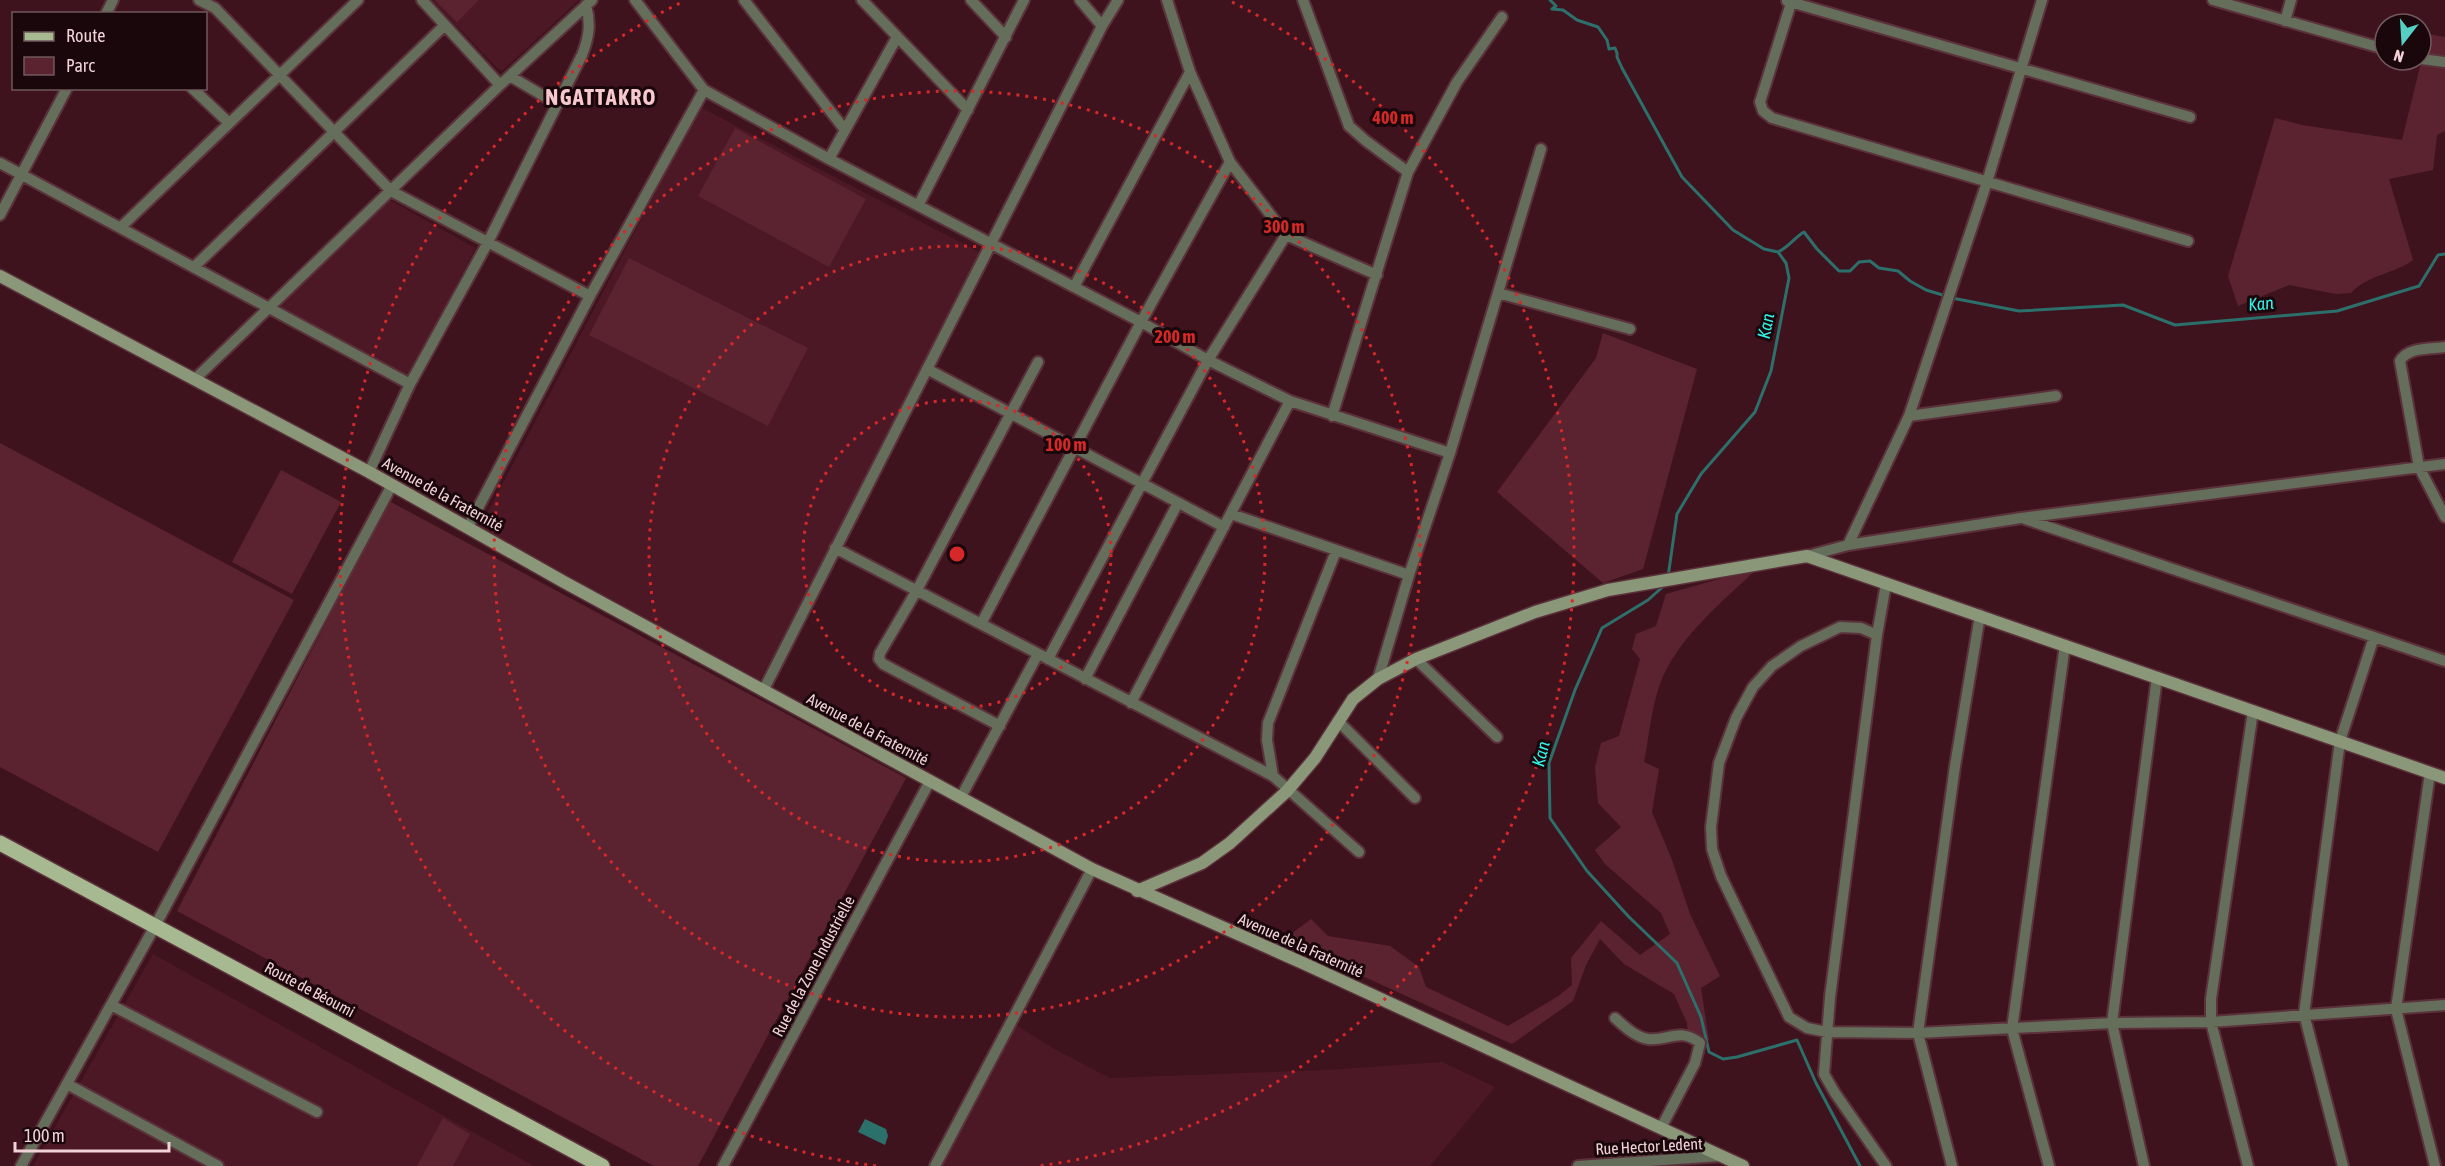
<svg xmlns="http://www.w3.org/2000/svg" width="2445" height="1166" font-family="'Asap Condensed',sans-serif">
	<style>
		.built { fill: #4c1825 }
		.green { fill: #5b2330 }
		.water { fill: #2c706b }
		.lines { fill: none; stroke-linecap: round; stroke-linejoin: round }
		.stream { stroke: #2c706b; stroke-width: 3 }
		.street-casing { stroke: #5b323b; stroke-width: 14 }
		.secondary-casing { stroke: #5b323b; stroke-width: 15 }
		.primary-casing { stroke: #5b323b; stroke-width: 18 }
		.street { stroke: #656e5b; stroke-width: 10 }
		.secondary { stroke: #8a9879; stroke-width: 12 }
		.primary { stroke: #a6b991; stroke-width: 15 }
		.ring { fill: none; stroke: #d62828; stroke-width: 3; stroke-dasharray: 3 6 }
		.labels { text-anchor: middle; stroke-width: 6; stroke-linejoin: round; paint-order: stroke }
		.street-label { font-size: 16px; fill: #f1d2d6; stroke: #1a070b }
		.water-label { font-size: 18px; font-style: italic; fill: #31f4e8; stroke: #1a070b }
		.district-label { font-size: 22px; font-weight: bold; letter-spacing: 1.5px; fill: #f8c8cf; stroke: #1a070b }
		.centre { fill: #d62828; stroke: #1a070b; stroke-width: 3 }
		.ring-label { font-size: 18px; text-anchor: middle; font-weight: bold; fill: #d62828; stroke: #1a070b; stroke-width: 6; stroke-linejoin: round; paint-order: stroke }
	</style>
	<rect width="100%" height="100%" fill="#3f131e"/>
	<path class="built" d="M432,0h147l-76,70 -5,-1z
		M700,107l283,147 -223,426 -281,-151z
		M388,199l87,49 -66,131 -132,-72z
		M153,954l381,212h-501z
		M1013,1023l43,27 54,28 216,-8 116,-8 53,25 -65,79h-491z"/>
	<path class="green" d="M435,0h44l-22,22z
		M2428,34l17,3v94l-8,4 -4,35 -44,9 24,81c-19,14 -46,15 -62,33l-15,1 -47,-9 -51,21 -10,-30 47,-158 27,7 100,15z
		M735,128l131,71 -37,68 -131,-71z
		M629,258l179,90 -40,78 -179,-91z
		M1603,333l94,36 -54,200 -40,14 -106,-91 99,-134z
		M0,443l294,157 -136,252 -158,-85z
		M281,470l60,32 -49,92 -60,-32z
		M389,501l517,277 -208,388h-44l-477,-255z
		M1758,568c-34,32 -82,71 -98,116 -9,25 -11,53 -16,78l15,7 -7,43 20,48 18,54 30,62 -19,12 8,52 -20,4 -2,-21 -13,-29 -50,-30 -24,-25 -14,26 -13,36 -61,43 -229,-104 28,-21 17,17 62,10 29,21 7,20 82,39 49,-29 15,-12 -1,-27 30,-37 39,34 30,-21 -9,-21 -56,-49 -10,-14 26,-23 -23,-24 -3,-36 6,-24 18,-7 21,-77 -8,-10 4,-15 20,-8 10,-32z
		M443,1118l27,16 -17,32h-36z"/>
	<path class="water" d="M865,1119l21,10 2,7 -3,9 -27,-13z"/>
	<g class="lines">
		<path class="stream" d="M1550,0l6,6 -4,3 11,1 14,10 21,7 9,13 2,9 6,-1 2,5v4l5,11 60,109 51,53 31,19 14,3c11,-5 16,-14 26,-20l13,17 22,22h11l9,-9 11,-1 9,7 19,3 12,10 16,9 20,6
			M1952,298l67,13 104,-6 52,20 162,-14 82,-25 19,-31 7,-1
			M1668,577l9,-63 24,-40 54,-62 16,-41 18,-93 -3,-15 -8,-11
			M1667,583l-19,17 -46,28 -27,62 -26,73 1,55 37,53 42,46 48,46 24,54 8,35 14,7 14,-2 60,-17 19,43 44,83"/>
		<g class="street-casing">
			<path id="street" d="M199,0l16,8 176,183 199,105
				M422,0l78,85
				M635,0l69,90 125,69 312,163 67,38 82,41 160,52
				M744,0l101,130
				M862,0l106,110
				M971,0l35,37
				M1080,0l22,26
				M1167,0l23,72 40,90 56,73 91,40
				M1303,0l46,126 17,15 42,31
				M1792,0l-32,102 3,9 9,7 416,123
				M2213,0l172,49
				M1787,1l403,116
				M106,14l7,-14
				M2285,21l6,-21
				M2421,59l24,3
				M510,76l47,28
				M192,88l36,34
				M829,159l68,-122
				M0,163l410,221
				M919,204l105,-204
				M0,215l67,-127
				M121,227l237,-227
				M194,267l251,-242
				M1074,287l116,-215
				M1498,293l132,36
				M2445,347c-14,2 -38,0 -45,14l19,106 26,50
				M927,369l297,158
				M195,379l305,-294 92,-85
				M1332,416l76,-244 49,-90 45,-65
				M1909,416l147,-20
				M369,472l41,-88 77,-140 95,-189c7,-18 9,-31 4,-50
				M1231,514l178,61
				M2025,519l420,142
				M468,527l122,-231 114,-206
				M1848,545l61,-129 78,-234 55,-182
				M835,548l438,228 86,76
				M1807,556l41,-11 173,-27 424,-54
				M981,624l160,-302 89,-160
				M1877,635l-16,-7 -21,-1 -39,19 -29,20 -19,21 -17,31 -17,45 -8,64 1,22 9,27 68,141 18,11 20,4 91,1 194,-10 99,-1 234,-17
				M1048,659l160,-299 78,-125
				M1416,659l81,78
				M1085,679l93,-176
				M1378,679l31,-104 41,-122 91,-304
				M763,691l339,-665 16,-26
				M1131,703l159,-302
				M1338,721l77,77
				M1000,726l-117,-62 -4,-5 1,-6 37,-63 121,-228
				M2430,773l-34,236 39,157
				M1273,776l-6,-36 1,-17 68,-172
				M961,797l77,-143
				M111,1005l206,107
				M1615,1018c9,8 20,19 33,21 21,2 32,-12 52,4l-5,20 -34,65
				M67,1084l151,82
				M21,1166l134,-240 237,-441
				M723,1166l207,-385
				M935,1166l157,-297
				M1578,1166l143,-10
				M1886,1166l-51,-73 -11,-19 6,-77 47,-362 9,-51
				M1952,1166l-34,-133 37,-267 25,-151
				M2049,1166l-37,-137 53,-384
				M2144,1166l-32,-143 45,-346
				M2248,1166l-37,-144v-23l42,-288
				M2343,1166l-39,-152 36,-273 34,-104"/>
		</g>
		<g class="secondary-casing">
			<path id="secondary" d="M0,276l369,196 195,110 528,287 213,95 438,202
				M1137,891l65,-28 28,-20 57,-52 28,-33 38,-59 25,-20 38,-20 119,-47 73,-22 199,-34 638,222"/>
		</g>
		<g class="primary-casing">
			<path id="primary" d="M0,843l602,323"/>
		</g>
		<use href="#street" class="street"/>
		<use href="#secondary" class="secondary"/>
		<use href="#primary" class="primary"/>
	</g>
	<g class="ring">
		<circle cx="957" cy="554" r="154"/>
		<circle cx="957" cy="554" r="308"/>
		<circle cx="957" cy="554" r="463"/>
		<path d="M876 1166A617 617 0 0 1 682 2M1232 2A617 617 0 0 1 1038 1166"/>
	</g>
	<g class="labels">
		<g class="street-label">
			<text transform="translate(443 494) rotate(29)" y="6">Avenue de la Fraternité</text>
			<text transform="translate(868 729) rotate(28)" y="6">Avenue de la Fraternité</text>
			<text transform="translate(1301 945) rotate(24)" y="6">Avenue de la Fraternité</text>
			<text transform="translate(813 966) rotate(-62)" y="6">Rue de la Zone Industrielle</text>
			<text transform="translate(310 989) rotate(28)" y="6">Route de Béoumi</text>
			<text transform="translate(1649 1146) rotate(-3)" y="6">Rue Hector Ledent</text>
		</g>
		<g class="water-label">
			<text transform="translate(2261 304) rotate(-5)" y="6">Kan</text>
			<text transform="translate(1766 326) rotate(-79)" y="6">Kan</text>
			<text transform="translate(1541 754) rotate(-76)" y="6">Kan</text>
		</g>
		<g class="district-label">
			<text x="601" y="105">NGATTAKRO</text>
		</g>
	</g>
	<circle cx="957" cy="554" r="9" class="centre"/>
	<g class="ring-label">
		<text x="1393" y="124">400 m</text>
		<text x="1284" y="233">300 m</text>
		<text x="1175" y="343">200 m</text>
		<text x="1066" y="451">100 m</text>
	</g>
	<rect x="12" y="12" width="195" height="78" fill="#1a070b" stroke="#70585c" stroke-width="1.5"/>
	<rect x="24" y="32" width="30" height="9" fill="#a6b991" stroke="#70585c" stroke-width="1.5"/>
	<text x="66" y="42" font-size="18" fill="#f1d2d6">Route</text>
	<rect x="24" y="57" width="30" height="18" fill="#5b2330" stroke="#70585c" stroke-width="1.5"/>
	<text x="66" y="72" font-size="18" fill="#f1d2d6">Parc</text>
	<g transform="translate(2403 42) rotate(197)"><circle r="28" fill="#1a070b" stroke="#70585c" stroke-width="1.5"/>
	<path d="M0-4.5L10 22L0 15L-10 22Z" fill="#55cec4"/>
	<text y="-9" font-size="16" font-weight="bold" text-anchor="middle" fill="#f1d2d6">N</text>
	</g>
	<path d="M15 1142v9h154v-9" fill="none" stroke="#f1d2d6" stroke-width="3"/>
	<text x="24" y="1142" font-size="18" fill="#f1d2d6" stroke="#1a070b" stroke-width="4.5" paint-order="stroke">100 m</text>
</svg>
